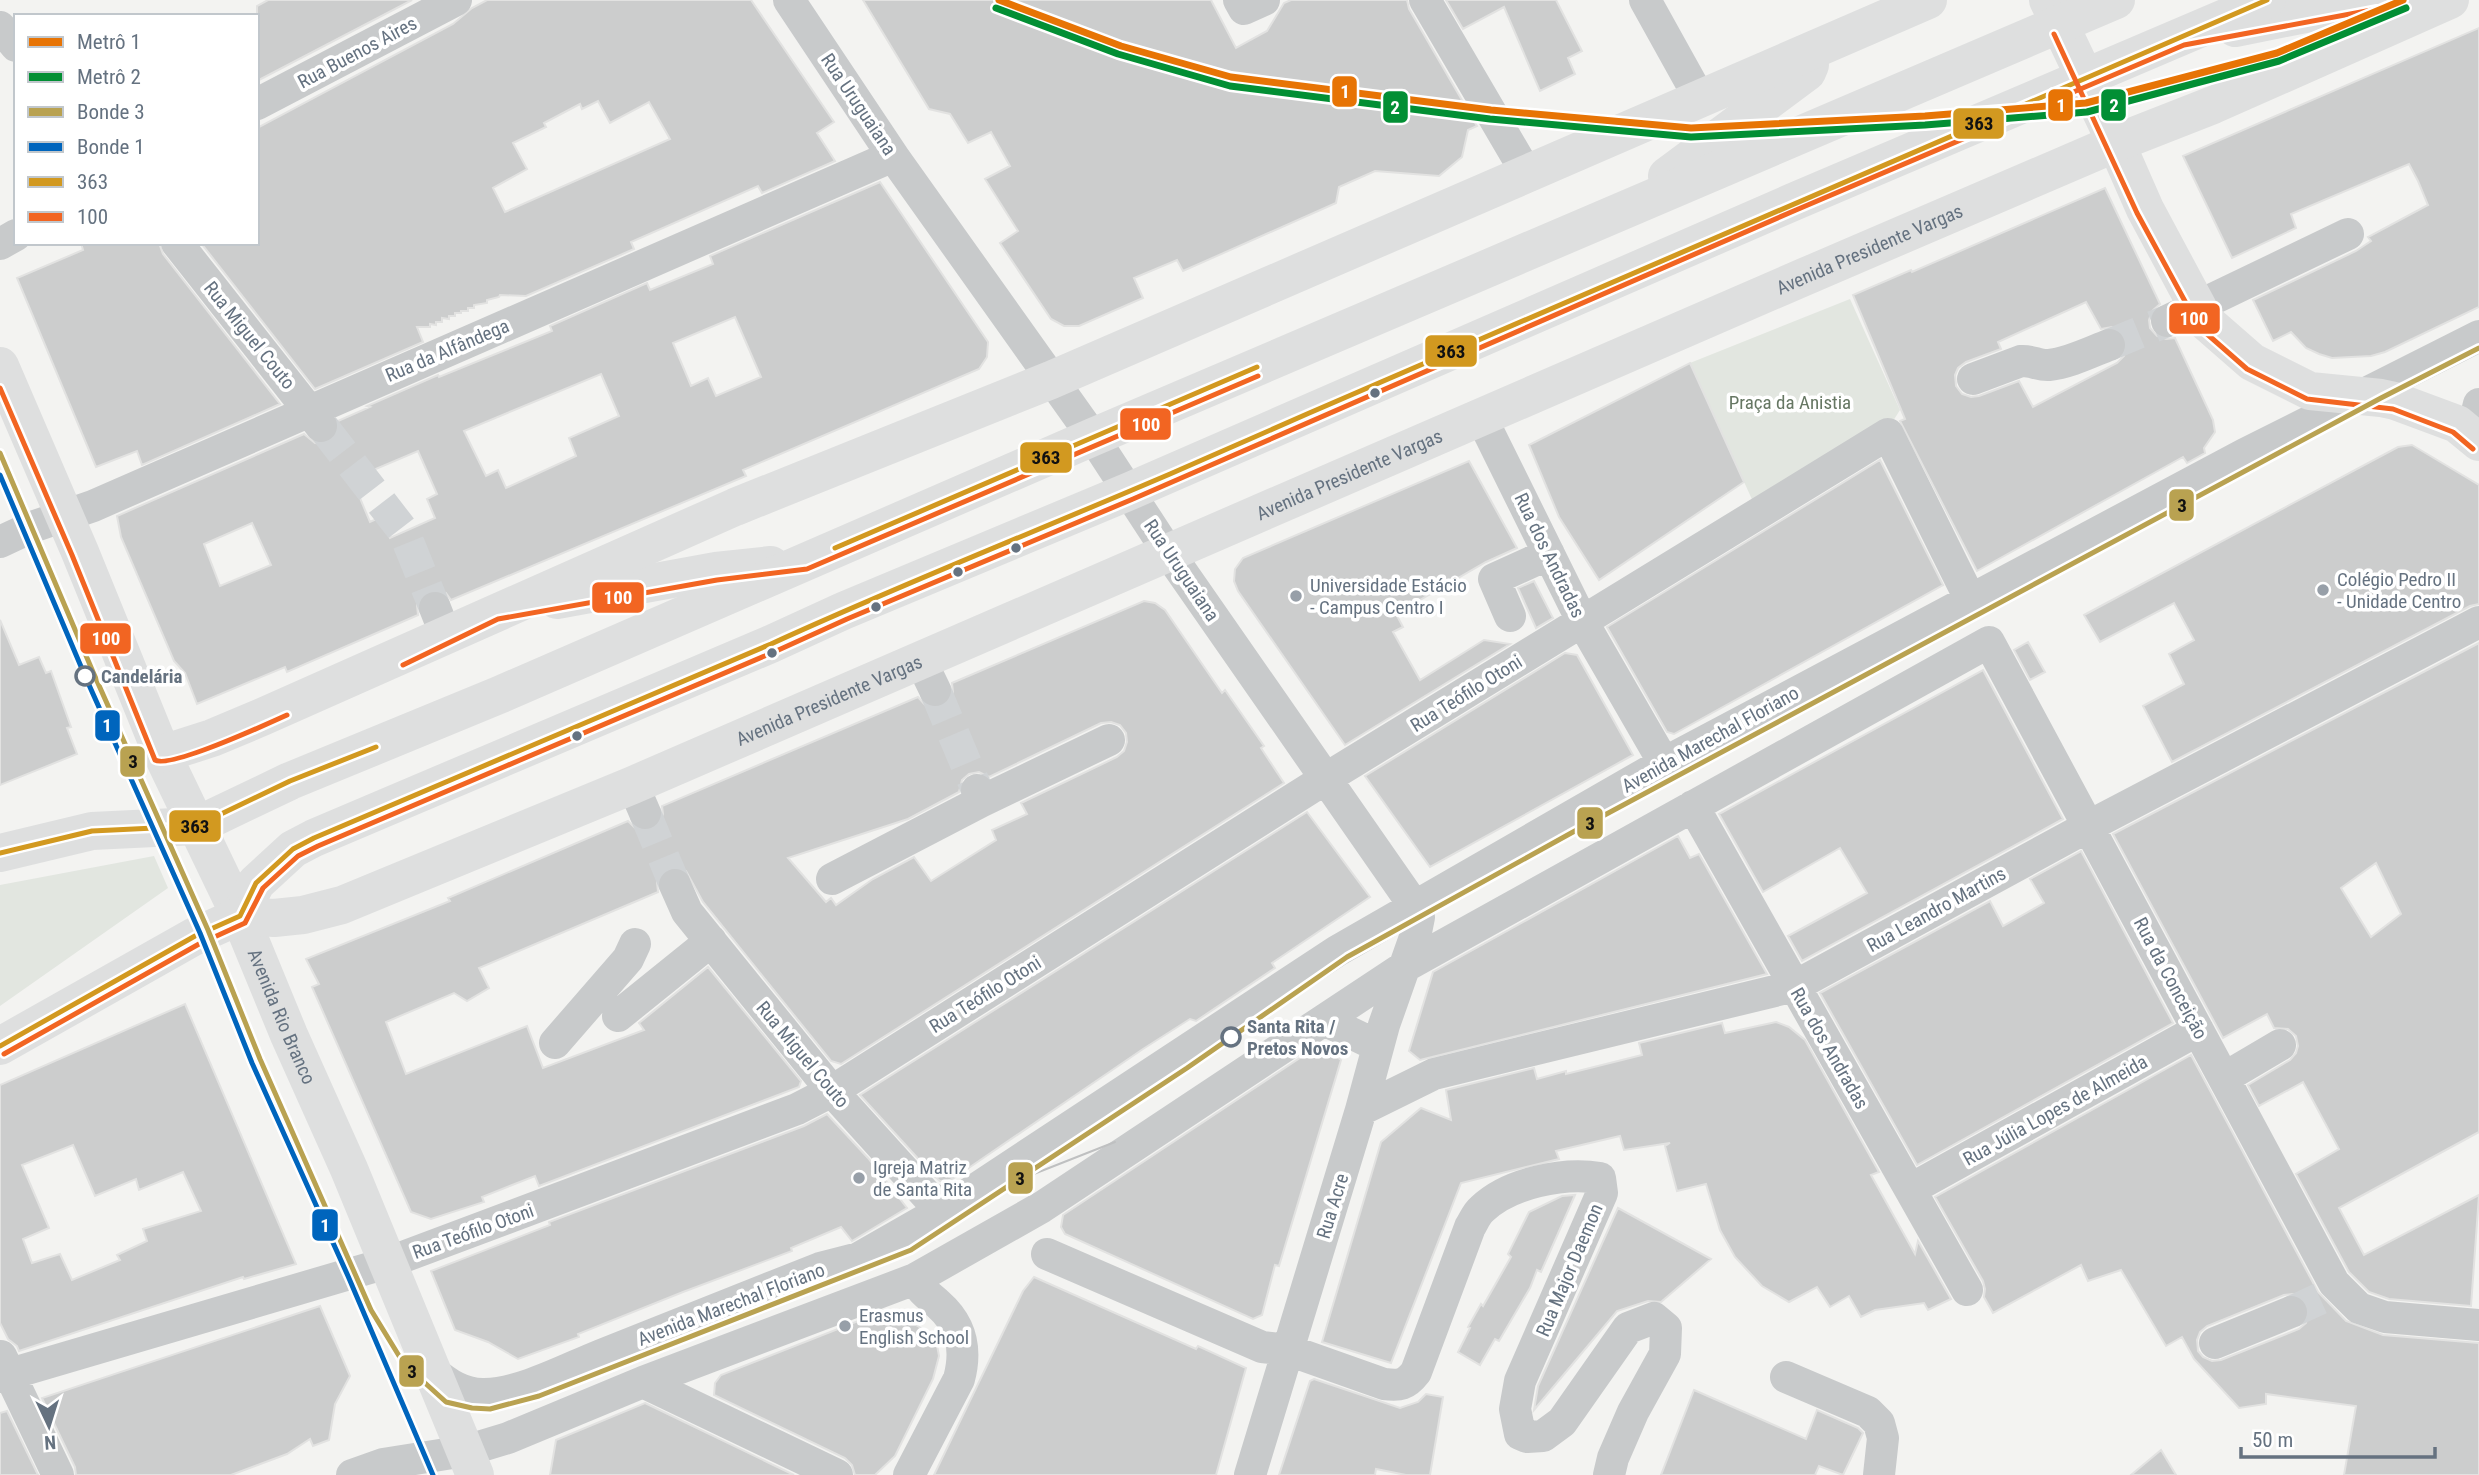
<svg xmlns="http://www.w3.org/2000/svg" width="2479" height="1475" font-family="'Roboto Condensed',sans-serif">
	<style>
		.green { fill: #e2e6e0 }
		.building { fill: #cccdcd; stroke: #e2e2e1; stroke-width: 2; fill-rule: evenodd }
		.lines { fill: none; stroke-linecap: round; stroke-linejoin: round }
		.minor-tunnel { stroke: #d0d3d5; stroke-width: 32; stroke-dasharray: 32 16; stroke-linecap: butt }
		.minor { stroke: #c8cacb; stroke-width: 32 }
		.major { stroke: #dedfdf; stroke-width: 38 }
		.tram { stroke: #bfc0c1; stroke-width: 2 }
		.bus-1-casing { stroke: #fff; stroke-width: 10 }
		.bus-2-casing { stroke: #fff; stroke-width: 10 }
		.bus-1 { stroke: #d29920; stroke-width: 5 }
		.bus-2 { stroke: #f26522; stroke-width: 5 }
		.tram-1-casing { stroke: #fff; stroke-width: 10 }
		.tram-2-casing { stroke: #fff; stroke-width: 10 }
		.tram-1 { stroke: #b9a251; stroke-width: 5 }
		.tram-2 { stroke: #0065bd; stroke-width: 5 }
		.metro-1-casing { stroke: #fff; stroke-width: 12 }
		.metro-2-casing { stroke: #fff; stroke-width: 12 }
		.metro-1 { stroke: #e77405; stroke-width: 7 }
		.metro-2 { stroke: #028f34; stroke-width: 7 }
		.bus-dot { fill: #657280; stroke: #fff; stroke-width: 2.5 }
		.poi-dot { fill: #979fa8; stroke: #fff; stroke-width: 2.5 }
		.stop-dot { fill: #fff; stroke: #657280; stroke-width: 3.5 }
		.labels { text-anchor: middle; stroke-width: 7; stroke-linejoin: round; paint-order: stroke }
		.street-label { font-size: 19px; fill: #657280; stroke: #fff }
		.park-label { font-size: 19px; fill: #667763; stroke: #fff }
		.poi-label { font-size: 19px; fill: #657280; stroke: #fff; text-anchor: start }
		.stop-label { font-size: 19px; font-weight: bold; fill: #657280; stroke: #fff; text-anchor: start }
		.line-badge { stroke: #fff; stroke-width: 2.5 }
		.badge-label { font-size: 19px; text-anchor: middle; font-weight: bold; fill: #fff }
		.pale-badge-label { font-size: 19px; text-anchor: middle; font-weight: bold; fill: #111 }
	</style>
	<rect width="100%" height="100%" fill="#f3f3f1"/>
	<path class="green" d="M1850,299l50,111 -12,19 -133,77 -65,-143z
		M154,856l14,32 -168,118v-121z"/>
	<path class="building" d="M268,0h144l-155,81v-75z
		M487,0h264l83,122 -17,11 18,28 -73,32 -4,-7 -127,56 3,7 -108,47 -26,-1 -1,2 -12,3v3l-13,2v3h-6v3h-7v2h-6v3h-6v3l-7,-1v4h-6v3l-6,-1v3h-13l6,15 -108,47 -114,-146h56v-115l196,-104 19,-16zM598,101l12,22 39,-21 21,37 -165,73 -12,-24 34,-19 -14,-26 33,-16 -2,-4 36,-19 2,5z
		M863,0h348l25,48 31,-17 17,-28 7,-3h116l2,9 68,117 -9,4 -6,27 -23,19 -64,-5 -36,16 -3,16 -153,68 -6,-11 -43,18 9,20 -64,28h-15l-13,-7 -51,-76 18,-12 -33,-52 25,-13 -19,-34 -23,11 -18,-29 -21,-5z
		M1446,0h110l26,51 -14,7 7,16 -35,17 -36,-84 -41,22z
		M2479,28v279l-94,45 -14,4 -39,2 -13,-4 -13,-6 -15,-16 -18,9 -20,-41 103,-49 15,-10 -3,-4 60,-32 -10,-24 -9,-17 -118,50 5,14 -64,30 -49,-102z
		M880,182l108,160 -1,15 -8,12 -236,101 3,6 -295,124 -5,-7 -8,-3 -10,1 -7,5 -4,9 1,10 -131,57 -2,-5 -88,37 -12,-31 -11,-12 -53,-124 -4,-21 187,-82 11,9 9,1 8,-3 6,-9v-11l32,-14 -3,-1 71,-31 1,2 113,-46 -2,-5 97,-43 3,7 63,-26 -3,-8zM735,317l26,60 -45,19 -8,-18 -17,8 -18,-43zM601,374l18,42 -50,22 7,18 -70,32 -8,-18 -12,6 -22,-45zM418,451l19,43 -10,5 8,19 -45,20 -9,-21 -11,5 -18,-43zM252,523l19,42 -51,21 -16,-42z
		M2105,188l55,116 -8,7 -3,9 1,8 7,8 9,3 9,-1 38,82 2,12 -11,16 1,5 -18,10 -4,-6 -206,114 -77,-150 5,-2 -52,-124 58,-25 1,2zM2086,302l15,27 11,-2 8,3 6,8 1,10 -3,8 -7,7 -84,44 -14,-26 -40,15 -8,1 -9,-3 -6,-8 -1,-11 3,-7 8,-6 35,-13 -3,-7z
		M81,243h78l4,11 117,150 -138,61 -5,-14 -41,16 -79,-189 66,-28z
		M1690,363l54,119 -145,98 -40,-63 -30,-72z
		M2412,445l67,40v119l-9,2 -298,156 -29,-56 41,-22 -15,-30 25,-14 -20,-37 -74,39 -16,-27 314,-168z
		M1880,460l63,125 -269,149 -7,-2 -60,-105z
		M1469,461l48,87 -31,14 -90,52 7,13 -10,5 27,48 64,-40 26,4 -165,101 -107,-154 -4,-10 1,-12 8,-11z
		M1534,581l19,37 -17,10 -18,-40z
		M1144,601l11,2 10,7 57,83 3,-3 39,56 -3,2 23,35 -443,281 -10,-3 -128,-159 -17,-31 -8,-4 -11,2 -6,5 -4,8 1,10 -179,76 10,20 -22,13 -13,-8 -68,29 20,52 121,-48 16,42 101,-38 -5,-7 69,-56 93,114 -2,6 -260,99 -4,-10 -53,21 2,5 -53,17 -20,-7 -99,-225 7,-3 -13,-25 144,-58 -2,-3 180,-77 7,7 7,3 10,-1 8,-7 3,-9 -1,-8 256,-109 7,8 8,3 9,-1 8,-7 3,-8 -1,-9zM1111,722l9,3 6,8 1,9 -3,9 -7,6 -96,46 6,11 -35,16 4,10 -65,41 -17,-24 -41,22 -37,26 -5,-7 -5,4 -38,-44 120,-39 51,-27 3,-12 7,-6 10,-2 10,5 112,-54z
		M0,620l19,45 20,-8 7,16 5,-2 20,56 -4,1 10,26 -77,31z
		M2028,642l17,30 -15,8 -16,-30z
		M2479,643v489l-140,76 25,47 115,-60 -8,111 -82,-7 -20,-7 -20,-20 -53,-98 43,-25 -36,-67 -44,24 -11,-21 42,-25 6,-7 2,-7 -2,-10 -8,-7 -14,-1 -7,-14 -44,24 -110,-204zM2376,863l25,51 -30,23 -30,-49z
		M1565,653l12,2 56,100 -203,112 -65,-91z
		M1983,670l80,149 -261,142 -14,-25 79,-43 -27,-45 -77,44 -44,-78z
		M1307,812l63,85 -98,66 3,5 -79,53 -6,-2 -47,30 -189,129 -6,3h-8l-7,-6 -73,-80z
		M1678,836l12,22 9,-4 68,120 -347,86 -11,-9 24,-79z
		M2081,851l92,172 -256,142 -97,-172 170,-92 13,25 41,-23 -14,-24z
		M185,1004l111,260 -52,15 -1,-2 -224,74 -2,-5 -9,-7 -8,-16v-238zM73,1145l22,51 41,-17 3,11 44,-18 18,39 -58,18 4,12 -30,14 3,5 -48,20 -12,-26 -28,9 -9,-24 26,-11 -27,-63z
		M1776,1022l13,5 16,13 74,132 -8,3 44,79 3,-13 33,58 -23,11 -4,-7 -49,7 -14,7 -12,-21 -19,11 -13,-20 -28,15 -27,-16 -27,-29 -15,-27 -14,-46 -29,7 -12,-45 5,-3 -46,7 -4,-14 -64,15 3,8 -98,24 -70,180 -69,-21 59,-200 40,-34 30,12 -5,-30 88,-22 3,11 29,-8v3l76,-19 -3,-12 83,-20 3,10z
		M1321,1044l20,16 -62,206 -4,-1 -13,50 -9,4 -188,-85 -4,-7 2,-12z
		M2191,1055l127,237 28,29 37,14 96,8v132h-135l12,-69 -90,-12v10l-27,4 -45,-49 -12,-22 -16,9 -45,-76 -33,11 -7,-16 -88,48 -9,-16 1,-8 -2,-8 -48,-84zM2293,1294l10,4 5,8 1,8 -3,9 -7,6 -78,31 -9,1 -9,-4 -5,-6 -1,-11 3,-8 7,-6 77,-31z
		M827,1114l41,44 39,50 -55,33 -11,-14 -50,21 1,3 -109,41 -105,42 1,3 -61,22 -30,-17 -33,-12 -24,-59 119,-46 -1,-3 255,-96z
		M1575,1195l-34,77 -4,-2 -7,18 -31,53 -4,-2 -15,26 -22,-13 12,-24 -2,-1 13,-23 2,2 28,-49 -3,-3 21,-42 33,-16z
		M1618,1208l93,51 -50,43 -13,-1 -31,10 -83,99 4,-24z
		M1034,1277l162,72 2,-3 48,22 -30,107h-282l89,-184z
		M320,1306l30,70 -15,28 -6,36 -16,6 -3,-7 -23,15 -56,21h-155l-1,-8 -33,-69z
		M881,1312l18,4 19,10 16,13 3,6 2,11 -6,23 -38,77 -20,19h-20l-3,-10 -7,-7 -131,-63 1,-12 6,-8z
		M1314,1379l86,29 18,-6 8,-8 17,3 -13,78h-24l-30,-6 -1,6h-96l31,-94z
		M1694,1390l112,49 11,-29 41,18 5,5 -20,42 -24,-9 -4,9h-154z
		M645,1403l149,72h-244l6,-35z
		M7,1411l31,64h-38v-62z
		M2161,1450l15,25h-45z"/>
	<g class="lines">
		<path class="minor-tunnel" d="M2109,345l58,-24
			M323,427l81,105 31,76
			M935,690l42,100
			M645,813l30,72
			M2291,1312l37,-17"/>
		<path class="minor" d="M789,0l104,156 200,281 75,115 247,355 4,10 -4,20 -31,88 -23,85 -111,365
			M1239,0l5,9 20,-9
			M1425,0l102,174
			M1645,0l55,99
			M0,27l16,19
			M257,104l199,-104
			M177,243l144,183
			M0,244l16,-9
			M2167,321l181,-87
			M1973,379l48,-18c10,-1 18,5 28,4 20,-2 42,-13 60,-20
			M2479,404l-3,12 3,17
			M1481,417l101,204 82,142
			M0,542l32,-15 61,-21 800,-350
			M435,608l11,28
			M1510,616l-16,-37 55,-25
			M921,661l14,29
			M633,785l12,28
			M977,790l5,11 127,-61
			M1693,806l274,484
			M832,879l150,-78
			M675,885l12,27 145,179 96,106 22,9
			M618,1016l93,-75
			M1324,1020l54,26
			M555,1043l73,-84 7,-15
			M2224,1078l56,-33
			M1361,1110l73,-36 361,-88 294,-160 390,-204
			M1911,1189l287,-159
			M1047,1254l215,93 26,3 96,34c16,2 22,1 32,-12l54,-145c4,-6 6,-13 12,-18 27,-26 81,-37 118,-31l2,15 -82,188 -5,28 5,25 7,3 16,-1 19,-14 66,-94 26,-10 12,10 -1,26 -32,58 -20,46 -4,17
			M2215,1343l76,-31
			M1,1356l57,119
			M433,1371c14,13 31,24 52,23 37,-1 81,-25 116,-39 73,-29 146,-58 219,-87l39,-10 91,-52 387,-255 327,-188 581,-309 234,-118
			M0,1377l387,-114 410,-154 35,-18 493,-312 563,-345 82,165
			M1786,1377l82,35 11,11 4,15 -4,37
			M643,1382l194,93
			M352,1475l31,-11 82,-13 43,-13 135,-56 272,-103 127,-72 362,-240 585,-325 345,641 25,25 26,9 94,8
			M909,1475l50,-96c8,-30 3,-54 -21,-75 -9,-8 -18,-14 -23,-25"/>
		<g class="major">
			<path d="M2048,0l68,143 29,66 60,112 47,41 58,29 71,7 14,3 62,23 22,18"/>
			<path d="M2235,28l140,-28"/>
			<path d="M1667,176l140,-104 3,-7"/>
			<path id="s1" d="M0,366l80,186 82,202 78,162 49,119 60,134 126,306"/>
			<path d="M557,600l159,-29 55,-6"/>
			<path d="M162,754l50,-16 50,-21 473,-210 316,-127 877,-380"/>
			<path d="M0,853l92,-22 104,-5 94,-45 209,-86 594,-258 1023,-437"/>
			<path d="M240,916l16,-33 37,-34 21,-11 457,-194 72,-33 287,-120 663,-289 474,-202"/>
			<path id="s2" d="M0,1046l195,-110 45,-20 34,2 29,-3 39,-10 291,-120 1171,-508 312,-134 97,-38 237,-105"/>
		</g>
		<path class="tram" d="M1021,1179l94,-37"/>
		<g class="bus-1-casing">
			<path id="bus-1" d="M835,548l422,-181
				M0,853l92,-22 104,-5 94,-45 86,-34
				M0,1046l195,-110 45,-20 16,-33 37,-34 21,-11 457,-194c131,-60 266,-113 399,-170 365,-160 731,-318 1097,-474"/>
		</g>
		<g class="bus-2-casing">
			<path id="bus-2" d="M2054,34l83,179 62,114 48,42 60,30 86,10 60,23 20,17
				M0,388l72,167 83,205c15,9 112,-36 132,-45
				M403,665l95,-46 219,-39 90,-11 451,-193
				M4,1054l195,-110 46,-21 18,-35 35,-32 20,-10 456,-194 73,-33 286,-120 663,-289 388,-165 193,-36"/>
		</g>
		<use href="#bus-1" class="bus-1"/>
		<use href="#bus-2" class="bus-2"/>
		<g class="tram-1-casing">
			<path id="tram-1" d="M0,453l93,219 115,258 52,129 111,251 33,54 42,38 26,6 18,1 49,-13 372,-146 276,-182 160,-111 226,-125 808,-434 98,-50"/>
		</g>
		<g class="tram-2-casing">
			<path id="tram-2" d="M0,475l85,201 115,257 52,130 96,213 85,199"/>
		</g>
		<use href="#tram-1" class="tram-1"/>
		<use href="#tram-2" class="tram-2"/>
		<g class="metro-1-casing">
			<path id="metro-1" d="M999,0l122,46 110,31 260,33 200,18 234,-12 161,-13 191,-50 126,-53"/>
		</g>
		<g class="metro-2-casing">
			<path id="metro-2" d="M996,8l122,46 112,32 260,33 201,18 234,-12 162,-13 192,-51 127,-53"/>
		</g>
		<use href="#metro-1" class="metro-1"/>
		<use href="#metro-2" class="metro-2"/>
	</g>
	<g class="bus-dot">
		<circle cx="1375" cy="393" r="6"/>
		<circle cx="1016" cy="548" r="6"/>
		<circle cx="958" cy="572" r="6"/>
		<circle cx="876" cy="607" r="6"/>
		<circle cx="772" cy="653" r="6"/>
		<circle cx="577" cy="736" r="6"/>
	</g>
	<g class="poi-dot">
		<circle cx="2323" cy="590" r="7"/>
		<circle cx="1296" cy="596" r="7"/>
		<circle cx="859" cy="1178" r="7"/>
		<circle cx="845" cy="1326" r="7"/>
	</g>
	<g class="stop-dot">
		<circle cx="85" cy="676" r="9"/>
		<circle cx="1231" cy="1037" r="9"/>
	</g>
	<g class="labels">
		<g class="street-label">
			<text transform="translate(357 52) rotate(-28)" y="7">Rua Buenos Aires</text>
			<text transform="translate(859 104) rotate(56)" y="7">Rua Uruguaiana</text>
			<text dy="7" stroke="none"><textPath href="#s2" startOffset="2039">Avenida Presidente Vargas</textPath></text>
			<text transform="translate(250 335) rotate(51)" y="7">Rua Miguel Couto</text>
			<text transform="translate(447 350) rotate(-23)" y="7">Rua da Alfândega</text>
			<text dy="7" stroke="none"><textPath href="#s2" startOffset="1472">Avenida Presidente Vargas</textPath></text>
			<text transform="translate(1550 555) rotate(64)" y="7">Rua dos Andradas</text>
			<text transform="translate(1182 570) rotate(56)" y="7">Rua Uruguaiana</text>
			<text transform="translate(1466 693) rotate(-32)" y="7">Rua Teófilo Otoni</text>
			<text dy="7" stroke="none"><textPath href="#s2" startOffset="905">Avenida Presidente Vargas</textPath></text>
			<text transform="translate(1710 739) rotate(-29)" y="7">Avenida Marechal Floriano</text>
			<text transform="translate(1936 909) rotate(-29)" y="7">Rua Leandro Martins</text>
			<text transform="translate(2171 978) rotate(62)" y="7">Rua da Conceição</text>
			<text transform="translate(985 994) rotate(-32)" y="7">Rua Teófilo Otoni</text>
			<text dy="7" stroke="none"><textPath href="#s1" startOffset="709">Avenida Rio Branco</textPath></text>
			<text transform="translate(1830 1048) rotate(60)" y="7">Rua dos Andradas</text>
			<text transform="translate(803 1054) rotate(50)" y="7">Rua Miguel Couto</text>
			<text transform="translate(2055 1110) rotate(-29)" y="7">Rua Júlia Lopes de Almeida</text>
			<text transform="translate(1332 1206) rotate(-73)" y="7">Rua Acre</text>
			<text transform="translate(473 1231) rotate(-20)" y="7">Rua Teófilo Otoni</text>
			<text transform="translate(1569 1270) rotate(-67)" y="7">Rua Major Daemon</text>
			<text transform="translate(731 1304) rotate(-21)" y="7">Avenida Marechal Floriano</text>
		</g>
		<g class="park-label">
			<text x="1790" y="409">Praça da Anistia</text>
		</g>
		<g class="poi-label">
			<text x="2337" y="586">Colégio Pedro II<tspan x="2337" dy="22">- Unidade Centro</tspan></text>
			<text x="1310" y="592">Universidade Estácio<tspan x="1310" dy="22">- Campus Centro I</tspan></text>
			<text x="873" y="1174">Igreja Matriz<tspan x="873" dy="22">de Santa Rita</tspan></text>
			<text x="859" y="1322">Erasmus<tspan x="859" dy="22">English School</tspan></text>
		</g>
		<g class="stop-label">
			<text x="101" y="683">Candelária</text>
			<text x="1247" y="1033">Santa Rita /<tspan x="1247" dy="22">Pretos Novos</tspan></text>
		</g>
	</g>
	<g class="line-badge">
		<rect x="1331" y="75" width="27" height="33" rx="7" fill="#e77405"/>
		<rect x="2100" y="88" width="27" height="34" rx="7" fill="#028f34"/>
		<rect x="2047" y="88" width="27" height="34" rx="7" fill="#e77405"/>
		<rect x="1382" y="90" width="27" height="34" rx="7" fill="#028f34"/>
		<rect x="1952" y="107" width="53" height="33" rx="7" fill="#d29920"/>
		<rect x="2168" y="302" width="53" height="33" rx="7" fill="#f26522"/>
		<rect x="1424" y="334" width="54" height="34" rx="7" fill="#d29920"/>
		<rect x="1119" y="407" width="53" height="34" rx="7" fill="#f26522"/>
		<rect x="1019" y="441" width="54" height="33" rx="7" fill="#d29920"/>
		<rect x="2168" y="488" width="27" height="34" rx="7" fill="#b9a251"/>
		<rect x="591" y="581" width="54" height="33" rx="7" fill="#f26522"/>
		<rect x="79" y="622" width="53" height="33" rx="7" fill="#f26522"/>
		<rect x="94" y="709" width="27" height="33" rx="7" fill="#0065bd"/>
		<rect x="119" y="745" width="27" height="33" rx="7" fill="#b9a251"/>
		<rect x="1576" y="806" width="28" height="34" rx="7" fill="#b9a251"/>
		<rect x="168" y="809" width="54" height="34" rx="7" fill="#d29920"/>
		<rect x="1007" y="1161" width="27" height="34" rx="7" fill="#b9a251"/>
		<rect x="311" y="1208" width="28" height="34" rx="7" fill="#0065bd"/>
		<rect x="398" y="1354" width="27" height="34" rx="7" fill="#b9a251"/>
	</g>
	<g class="badge-label">
		<text x="1345" y="98">1</text>
		<text x="2114" y="112">2</text>
		<text x="2061" y="112">1</text>
		<text x="1395" y="114">2</text>
		<text x="2194" y="325">100</text>
		<text x="1146" y="431">100</text>
		<text x="618" y="604">100</text>
		<text x="106" y="645">100</text>
		<text x="107" y="732">1</text>
		<text x="325" y="1232">1</text>
	</g>
	<g class="pale-badge-label">
		<text x="1979" y="130">363</text>
		<text x="1451" y="358">363</text>
		<text x="1046" y="464">363</text>
		<text x="2182" y="512">3</text>
		<text x="133" y="768">3</text>
		<text x="1590" y="830">3</text>
		<text x="195" y="833">363</text>
		<text x="1020" y="1185">3</text>
		<text x="412" y="1378">3</text>
	</g>
	<rect x="14" y="14" width="245" height="231" fill="#ffffff" stroke="#c1c7cc" stroke-width="2"/>
	<rect x="28" y="37" width="35" height="10" fill="#e77405" stroke="#c1c7cc" stroke-width="2"/>
	<text x="77" y="49" font-size="21" fill="#657280">Metrô 1</text>
	<rect x="28" y="72" width="35" height="10" fill="#028f34" stroke="#c1c7cc" stroke-width="2"/>
	<text x="77" y="84" font-size="21" fill="#657280">Metrô 2</text>
	<rect x="28" y="107" width="35" height="10" fill="#b9a251" stroke="#c1c7cc" stroke-width="2"/>
	<text x="77" y="119" font-size="21" fill="#657280">Bonde 3</text>
	<rect x="28" y="142" width="35" height="10" fill="#0065bd" stroke="#c1c7cc" stroke-width="2"/>
	<text x="77" y="154" font-size="21" fill="#657280">Bonde 1</text>
	<rect x="28" y="177" width="35" height="10" fill="#d29920" stroke="#c1c7cc" stroke-width="2"/>
	<text x="77" y="189" font-size="21" fill="#657280">363</text>
	<rect x="28" y="212" width="35" height="10" fill="#f26522" stroke="#c1c7cc" stroke-width="2"/>
	<text x="77" y="224" font-size="21" fill="#657280">100</text>
	<g transform="translate(49 1426) rotate(176)" stroke="#ffffff" stroke-width="5" paint-order="stroke">
	<path d="M0-5L12 26L0 18L-12 26Z" fill="#657280"/>
	<text y="-10" font-size="19" font-weight="bold" text-anchor="middle" fill="#657280">N</text>
	</g>
	<path d="M2241 1447v10h194v-10" fill="none" stroke="#657280" stroke-width="3.5"/>
	<text x="2252" y="1447" font-size="21" fill="#657280" stroke="#ffffff" stroke-width="5" paint-order="stroke">50 m</text>
</svg>
